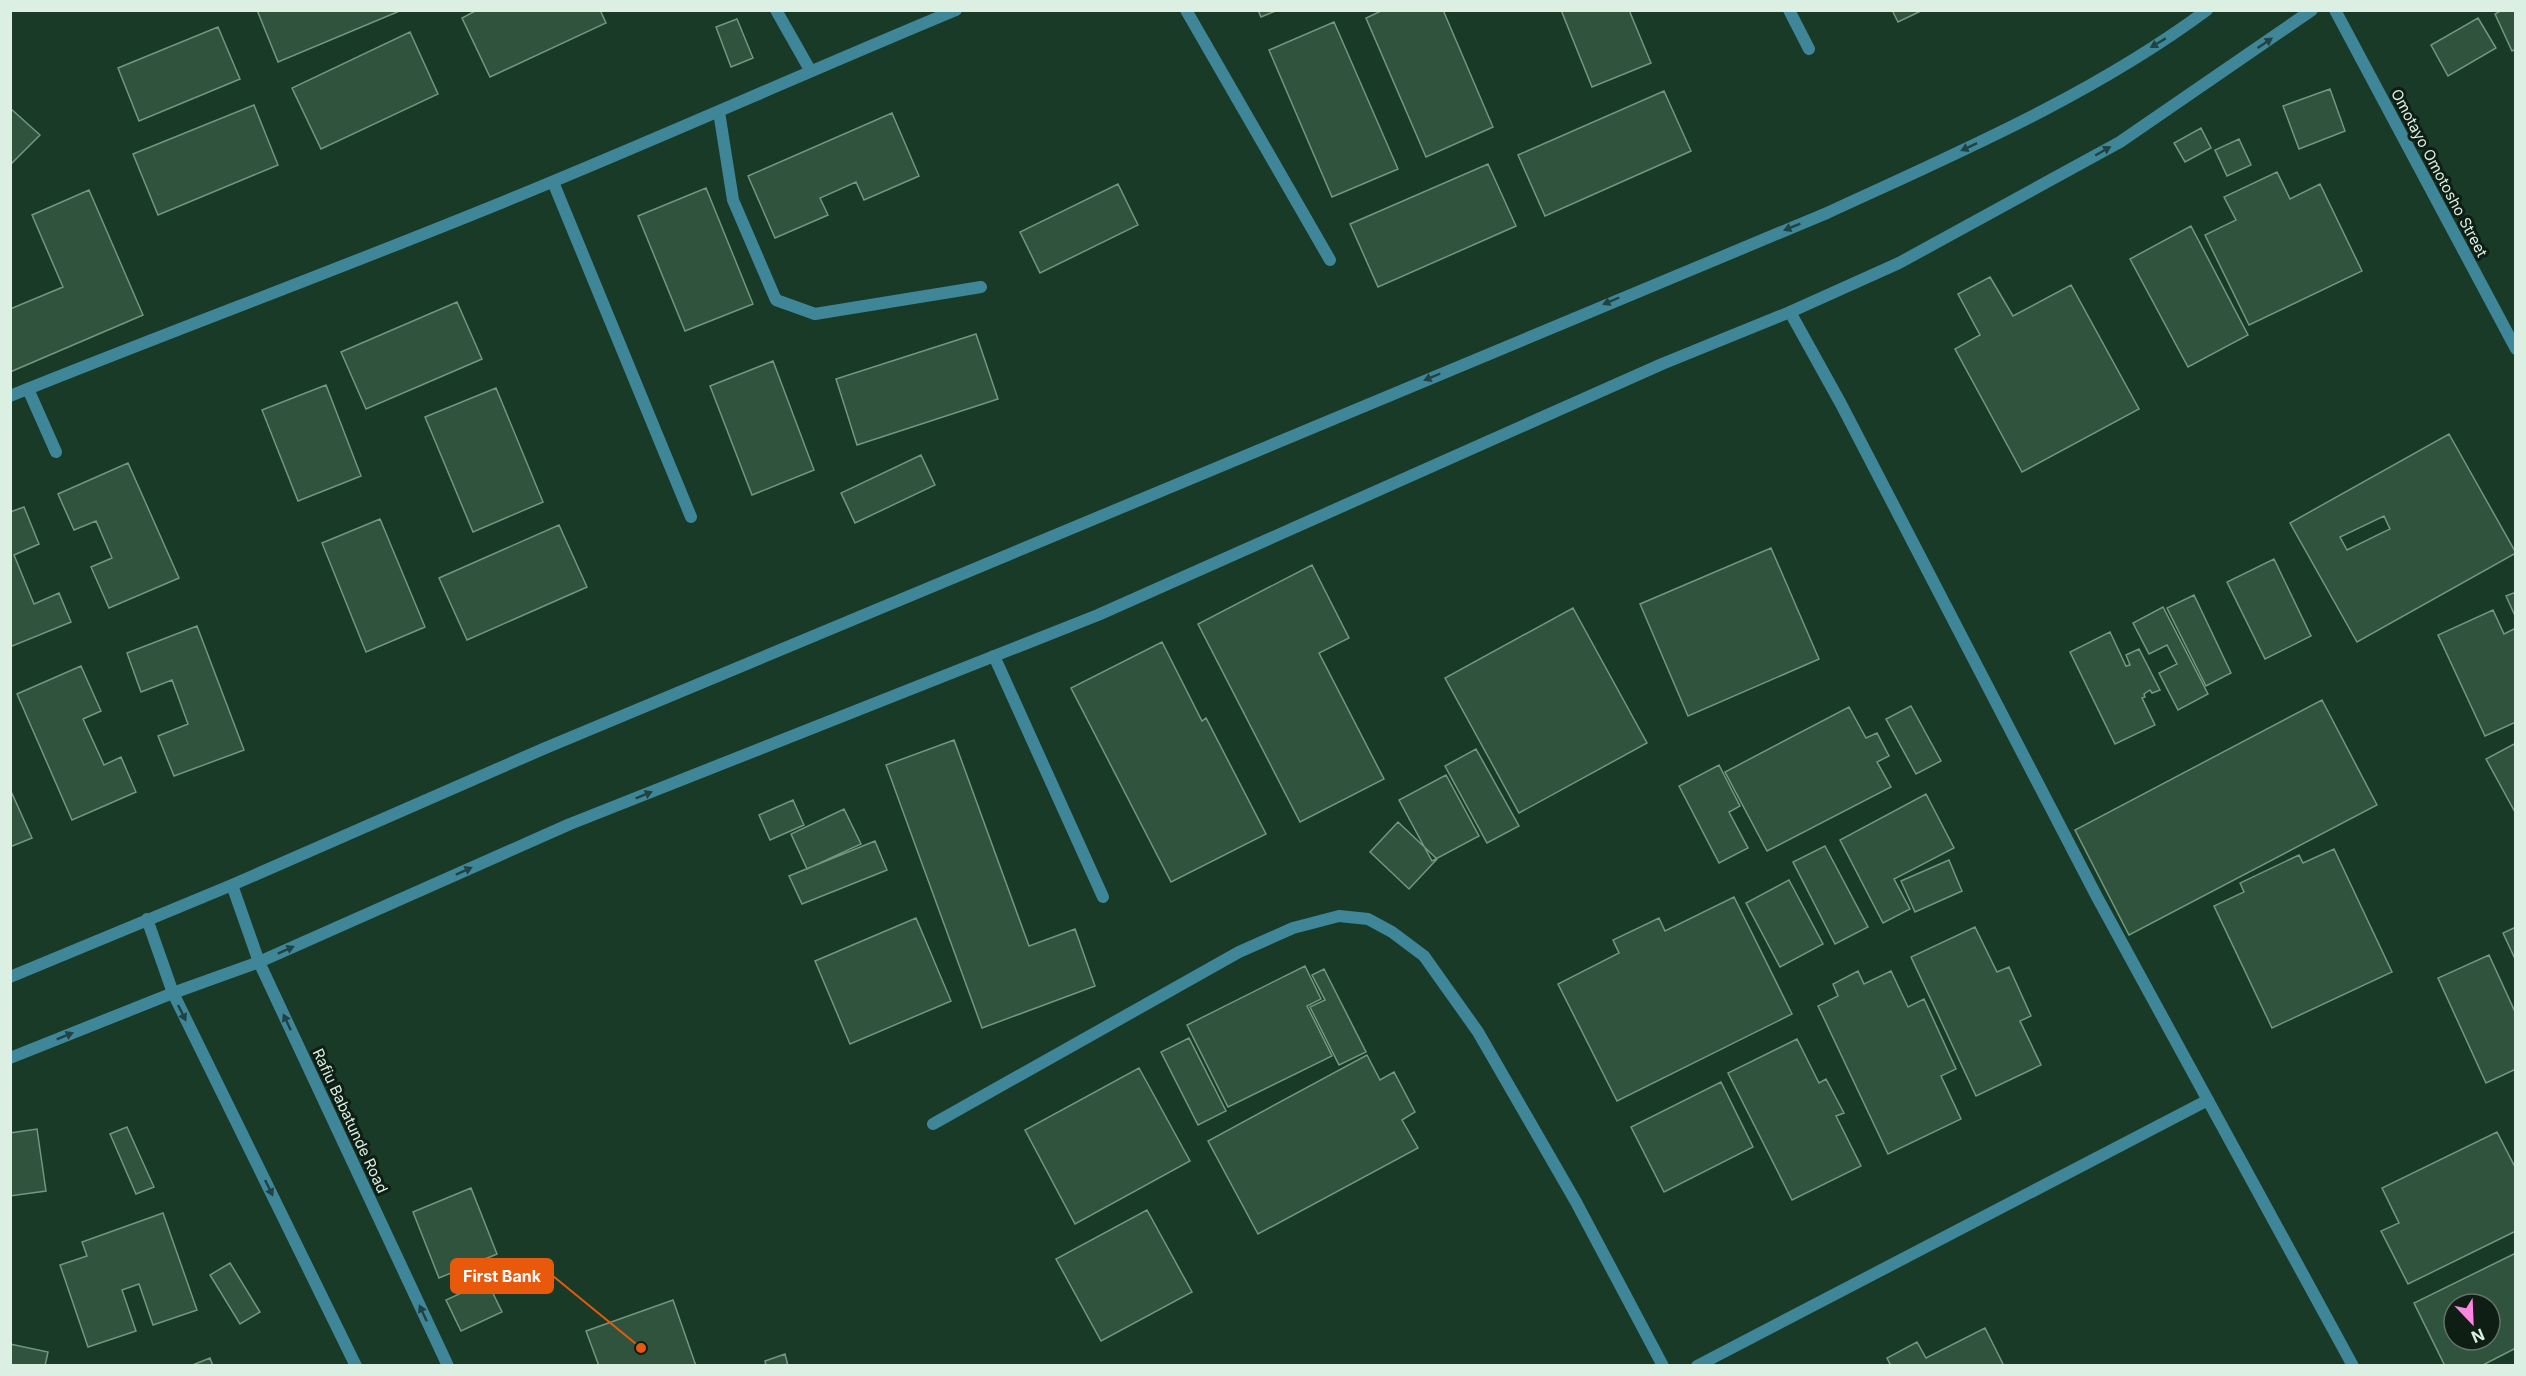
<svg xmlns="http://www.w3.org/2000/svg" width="2526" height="1376" font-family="Inter,sans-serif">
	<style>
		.building { fill: #30533e; stroke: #729780; stroke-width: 1.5; fill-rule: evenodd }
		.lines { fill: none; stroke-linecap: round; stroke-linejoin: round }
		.service { stroke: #3f8698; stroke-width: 12 }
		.minor { stroke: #3f8698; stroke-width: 12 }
		.tertiary { stroke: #3f8698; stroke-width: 12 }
		.oneway { fill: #204243 }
		.labels { text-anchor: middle; stroke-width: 6; stroke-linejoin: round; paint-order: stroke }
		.street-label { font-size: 15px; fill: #dbefe2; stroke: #0f1e15 }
		.leader { fill: none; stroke: #e8590c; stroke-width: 2 }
		.callout-dot { fill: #e8590c; stroke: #0f1e15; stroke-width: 2 }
		.callout { fill: #e8590c; stroke: #e8590c; stroke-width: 2 }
		.callout-label { font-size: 16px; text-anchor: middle; font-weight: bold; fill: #fff }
	</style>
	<rect width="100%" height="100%" fill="#183a27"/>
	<path class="building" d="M257,10h145l-124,52z
		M477,10h123l6,13 -116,54 -28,-59z
		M1258,10h20l-17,7z
		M1383,10h60l50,117 -67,30 -60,-139z
		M1561,10h68l22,53 -59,24z
		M1892,10h31l-25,12z
		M2502,10h14v39l-4,2 -17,-37z
		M2478,18l18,30 -48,28 -17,-31z
		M737,19l16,39 -22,9 -15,-40z
		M1334,22l64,147 -66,28 -63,-147z
		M218,27l22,52 -101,42 -21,-53z
		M410,32l28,62 -117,55 -29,-61z
		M2330,89l15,42 -46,18 -16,-43z
		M1664,91l27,60 -146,65 -27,-61z
		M254,105l24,60 -120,50 -25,-61z
		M10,108l30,27 -30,30z
		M892,113l27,63 -55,24 -8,-18 -36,16 8,17 -53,23 -27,-62z
		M2201,128l10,20 -26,14 -11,-19z
		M2239,139l12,26 -24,11 -12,-26z
		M1488,164l28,62 -138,61 -28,-63z
		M2277,172l13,27 30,-15 42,87 -113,54 -44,-90 31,-15 -12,-23z
		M1118,184l20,41 -98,48 -20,-41z
		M706,188l47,116 -68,27 -47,-115z
		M89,190l54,125 -133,57v-63l53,-22 -31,-72z
		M2191,226l57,109 -60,32 -58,-108z
		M1990,277l23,39 58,-31 68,124 -117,63 -67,-123 25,-14 -22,-41z
		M457,302l25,57 -116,50 -25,-57z
		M976,334l22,65 -141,46 -21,-66z
		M773,361l41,109 -62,25 -42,-109z
		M326,385l35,91 -63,25 -36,-91z
		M496,388l47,114 -70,30 -48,-115z
		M2449,434l67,119 -159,89 -67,-119zM2384,516l6,13 -43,21 -7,-13z
		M921,455l14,30 -80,38 -14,-30z
		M128,463l51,115 -70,30 -18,-41 21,-9 -16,-37 -22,9 -16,-36z
		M24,507l15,37 -25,11 20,49 25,-11 12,29 -61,25v-135z
		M380,519l45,108 -59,25 -44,-109z
		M559,525l28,62 -120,53 -28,-62z
		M1771,548l48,111 -131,57 -48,-112z
		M2274,559l37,77 -46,23 -38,-77z
		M1312,565l37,73 -30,15 65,126 -84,43 -102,-198z
		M2516,592v26l-10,-22z
		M2194,595l37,78 -25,13 -39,-78z
		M2163,607l45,87 -30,16 -19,-37 18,-9 -10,-19 -18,9 -16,-31z
		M1573,608l74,135 -128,70 -74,-135z
		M2493,610l11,24 12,-6v94l-31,14 -47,-101z
		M197,626l47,124 -70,26 -16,-40 30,-12 -16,-44 -31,12 -14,-39z
		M2110,632l16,34 4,-1 -4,-10 13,-6 21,41 -8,3 -2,-3 -6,4 1,3 -3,1 13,27 -40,19 -45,-92z
		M1162,642l40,79 4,-3 60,116 -95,48 -100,-194z
		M81,666l20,45 -18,8 21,46 17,-8 15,35 -64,28 -55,-126z
		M2322,700l55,105 -248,130 -54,-105z
		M1911,706l30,55 -25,13 -30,-55z
		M1849,707l17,31 11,-5 12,23 -12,6 14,25 -124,64 -42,-79z
		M954,740l75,206 46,-17 20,57 -113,42 -96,-263z
		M2516,743v71l-30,-55z
		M1476,749l43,77 -32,17 -42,-77z
		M1719,765l21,41 -11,6 19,36 -29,15 -40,-77z
		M1446,775l33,61 -47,25 -33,-61z
		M10,789l22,49 -22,9z
		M1926,794l28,54 -60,31 16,30 -27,14 -43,-83z
		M793,800l11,25 -34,15 -11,-25z
		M844,809l17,35 -54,25 -16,-35z
		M1398,822l39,37 -28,30 -39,-37z
		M875,841l12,29 -85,34 -13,-28z
		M1825,846l43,81 -33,17 -42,-82z
		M2334,849l58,123 -120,56 -58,-122 30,-14 -4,-9 59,-28 4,8z
		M1949,860l13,31 -47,21 -14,-31z
		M1789,880l34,64 -43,23 -34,-64z
		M1734,897l58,117 -175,87 -59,-117 61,-31 -6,-13 46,-22 6,13z
		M916,918l35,83 -101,43 -35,-83z
		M1975,927l22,45 12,-5 22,49 -11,5 21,44 -65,31 -65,-139z
		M2516,927v34l-13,-28z
		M2489,955l27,59v55l-30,14 -48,-105z
		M1305,966l16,33 -14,7 25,50 -104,51 -41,-82z
		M1324,969l42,83 -27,13 -29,-58 15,-7 -13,-25z
		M1858,971l6,13 27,-13 17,36 16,-8 32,70 -15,7 20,43 -73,35 -70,-148 20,-10 -5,-12z
		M1189,1038l37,73 -28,14 -37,-73z
		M1797,1039l22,44 7,-4 18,34 -8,3 25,50 -69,34 -64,-127z
		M1367,1055l13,25 14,-8 21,40 -13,8 16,28 -160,86 -50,-93z
		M1139,1068l51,93 -115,63 -50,-94z
		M1721,1082l32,65 -89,45 -33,-65z
		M127,1127l27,60 -18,7 -26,-60z
		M37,1129l9,62 -36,5v-63z
		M2497,1132l19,37v62l-108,53 -27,-53 18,-8 -17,-35z
		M471,1188l26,66 -58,24 -26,-66z
		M1147,1210l45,82 -91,49 -45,-82z
		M163,1213l34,97 -44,15 -14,-41 -17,6 14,41 -48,16 -28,-82 27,-9 -5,-14z
		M2516,1253v95l-35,18h-36l-31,-63zM2454,1304h36v36h-36z
		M230,1263l30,49 -20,12 -30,-49z
		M487,1281l15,31 -41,19 -15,-31z
		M673,1300l23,66h-97l-13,-35z
		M1985,1328l19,38h-113l-4,-8 30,-16 9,16z
		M10,1344l38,8 -3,14h-35z
		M785,1354l3,12h-22l-1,-5z
		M210,1358l3,8h-23z"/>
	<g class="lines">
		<path class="service" d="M1186,10l144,250
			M1789,10l20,39
			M719,112l14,88 43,100 39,14 166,-27
			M553,182l138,335
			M28,389l28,63
			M994,656l109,241"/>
		<path class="minor" d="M776,10l34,60
			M2335,10l181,339
			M1790,312l51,92 256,493 256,469
			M10,396c181,-73 365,-140 544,-215 135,-56 267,-115 402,-171
			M933,1124l306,-172 54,-24 46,-12 29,3 24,13 32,24 54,76 98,170 87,164
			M1697,1366l511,-266"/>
		<path class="tertiary" d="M232,885l27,77 189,404
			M147,919l26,74 183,373
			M10,977l222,-92 311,-136 1284,-536c130,-60 264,-117 380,-203
			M10,1058l163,-65 86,-31 311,-138 528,-209 564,-251 128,-52 109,-49 221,-121 192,-132"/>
	</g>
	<defs><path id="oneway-solid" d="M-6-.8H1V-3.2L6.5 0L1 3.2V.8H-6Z" transform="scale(1.5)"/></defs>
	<g class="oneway">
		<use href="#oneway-solid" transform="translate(2158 43) rotate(149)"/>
		<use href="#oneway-solid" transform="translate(2265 43) rotate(-34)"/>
		<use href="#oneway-solid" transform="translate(1969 147) rotate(155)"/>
		<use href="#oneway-solid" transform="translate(2103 151) rotate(-30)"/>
		<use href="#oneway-solid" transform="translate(1792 227) rotate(158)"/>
		<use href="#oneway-solid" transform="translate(1611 301) rotate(157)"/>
		<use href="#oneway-solid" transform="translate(1432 377) rotate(157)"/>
		<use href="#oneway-solid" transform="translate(644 795) rotate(-22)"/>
		<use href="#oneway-solid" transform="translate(464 871) rotate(-24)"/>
		<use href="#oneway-solid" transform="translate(286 950) rotate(-24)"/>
		<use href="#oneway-solid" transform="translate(182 1013) rotate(64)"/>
		<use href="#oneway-solid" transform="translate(287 1022) rotate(-115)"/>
		<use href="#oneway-solid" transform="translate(65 1036) rotate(-22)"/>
		<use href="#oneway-solid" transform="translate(269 1188) rotate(64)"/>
		<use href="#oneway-solid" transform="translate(423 1313) rotate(-115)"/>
	</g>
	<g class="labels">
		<g class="street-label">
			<text transform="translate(2439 173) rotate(62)" y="5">Omotayo Omotosho Street</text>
			<text transform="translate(350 1121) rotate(65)" y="5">Rafiu Babatunde Road</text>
		</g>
	</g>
	<path class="leader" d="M641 1348L553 1276"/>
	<circle class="callout-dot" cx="641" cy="1348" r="6"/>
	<rect class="callout" x="451" y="1259" width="102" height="34" rx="6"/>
	<g class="callout-label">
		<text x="502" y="1282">First Bank</text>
	</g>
	<rect width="2526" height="1376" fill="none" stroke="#dbefe2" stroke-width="24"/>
	<g transform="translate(2472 1322) rotate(157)"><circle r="28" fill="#0f1e15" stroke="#617267" stroke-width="1.5"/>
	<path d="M0-4.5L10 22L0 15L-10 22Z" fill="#fe86e0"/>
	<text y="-9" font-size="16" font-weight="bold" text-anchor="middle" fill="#dbefe2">N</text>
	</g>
</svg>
